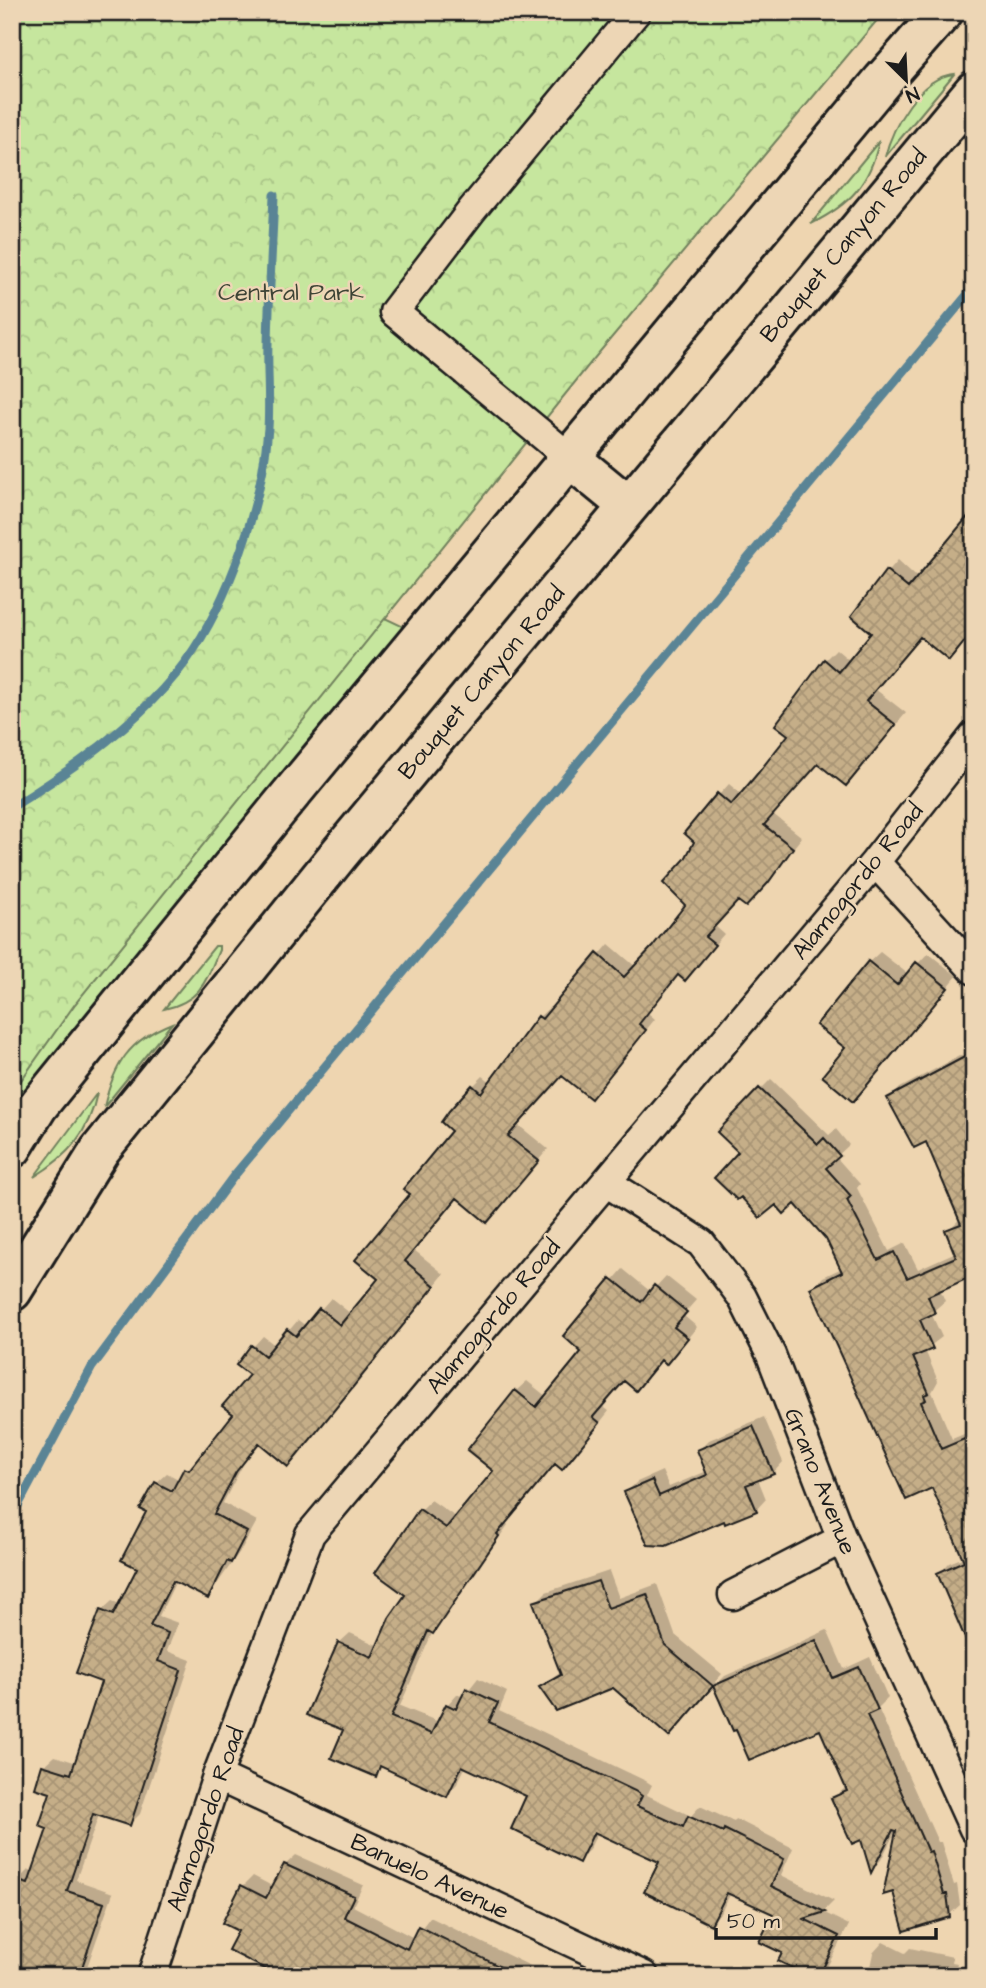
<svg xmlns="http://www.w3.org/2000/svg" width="986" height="1988" font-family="'Architects Daughter',sans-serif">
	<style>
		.grass { fill: #c6e69e; stroke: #71815d; stroke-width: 2 }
		.forest { fill: url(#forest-crowns); stroke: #71815d; stroke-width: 2 }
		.shadow { fill: #0003 }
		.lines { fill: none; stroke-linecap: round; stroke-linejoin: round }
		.stream { stroke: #5a8495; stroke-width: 9 }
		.building { fill: url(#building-cross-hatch); stroke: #1c1c1c; stroke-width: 2 }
		.street-casing { stroke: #1c1c1c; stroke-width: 33 }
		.primary-casing { stroke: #1c1c1c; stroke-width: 44 }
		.street { stroke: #edd6b5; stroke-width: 28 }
		.primary { stroke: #edd6b5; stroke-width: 38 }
		.labels { text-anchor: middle; stroke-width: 5; stroke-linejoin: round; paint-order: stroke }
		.street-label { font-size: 24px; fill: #1c1c1c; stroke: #edd6b5 }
		.park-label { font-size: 24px; fill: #3e4436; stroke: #edd6b5 }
	</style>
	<defs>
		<pattern id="forest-crowns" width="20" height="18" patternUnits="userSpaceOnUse" patternTransform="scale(1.75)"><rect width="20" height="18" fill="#c6e69e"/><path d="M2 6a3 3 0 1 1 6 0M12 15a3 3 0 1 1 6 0" fill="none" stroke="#aac588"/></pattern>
		<pattern id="building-cross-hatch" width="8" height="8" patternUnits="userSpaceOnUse" patternTransform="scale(1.75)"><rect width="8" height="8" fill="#c5ae88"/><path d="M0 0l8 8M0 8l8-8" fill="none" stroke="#a99575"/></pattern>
	</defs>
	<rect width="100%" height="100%" fill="#eed5b0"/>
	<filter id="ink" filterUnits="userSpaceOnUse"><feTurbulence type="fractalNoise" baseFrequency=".0143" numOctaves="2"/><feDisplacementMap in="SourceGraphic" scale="14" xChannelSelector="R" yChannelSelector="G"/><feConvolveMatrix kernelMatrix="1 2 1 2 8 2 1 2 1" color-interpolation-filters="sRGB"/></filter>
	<g filter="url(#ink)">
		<path class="grass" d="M954,74l-69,83c7,-29 34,-80 69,-83z
			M879,141c-9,43 -30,64 -68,83z
			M324,589l80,38 -273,333 -119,151v-186z
			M215,946h4v4c-13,31 -18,51 -55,59z
			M172,1023l-68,84c10,-43 25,-67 68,-84z
			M97,1093c-8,40 -29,63 -63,84z"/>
		<path class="forest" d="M12,12h872l-292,349 -517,643 -63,89z"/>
		<path class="shadow" d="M898,560l76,70 -25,28 -28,-23 -46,54 31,24 -60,71 -27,-21 -23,23 -23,28 29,23 -46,58 -17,4 -24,27 9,8 -39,45 -6,-5 -31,39 7,6 -54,67 -38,-12 -46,50 31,25 -51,61 -39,-14 -44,54 30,24 -146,180 -38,-12 -14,17 -23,44 34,18 -16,29 -33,47 -32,-16 -17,35 19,7 -11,28 24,9 -51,154 -10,10 -31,-9 -23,65 37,13 -26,74 -8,9 -32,-9 -3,9h-32l5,-95 11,-11 4,2 17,-44 3,-36 -8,-26 11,-10 22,7 26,-82 -2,-70 11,-10 8,3 19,-37 9,-55 8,-29 11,-10 13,7 55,-67 17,-38 1,-28 10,-11 13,10 22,-26 8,6 25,-28 20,16 29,-36 32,-84 41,-64 20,-44 10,-10 8,6 48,-65 11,-10 3,2 56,-65 27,23 52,-62 -2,-45 33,-65 10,-11 13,11 48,-60 -13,-10 48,-65 11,-11 14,12 24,-29 -3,-41z
			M880,952l28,22 20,-21 29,23 -94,113 6,-127z
			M974,1048v230l-2,-3 -32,14 5,12 -14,12 11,24 -17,13 13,31 -6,11 20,47 22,-9v208l-35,-64 10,-11 15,-6 -31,-71 -120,-198 10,-11 19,-9 -15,-30 -32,-36 -76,-70 52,-53 58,56 7,-6 13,16 -13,12 24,27 -3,4 32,63 16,-8 13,26 38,-17 -9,-21 13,-12 -34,-79 -36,-42 10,-10z
			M623,1269l28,23 15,-16 30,24 -13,15 14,12 -21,25 -51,27 -23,27 7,5 -37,47 -10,10 -6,-5 -50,60 2,2 -75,106 -33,75 39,16 8,-17 10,-11 6,3 15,-19 29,14 -8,19 147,70 6,4 -5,10 44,21 9,-10 34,16 2,-3 57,29 -12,27 53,26 -11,11 26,13 -22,42 -8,9h-6l-28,-24 -10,-39 -44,-20 -10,19 -10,11 -50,-61 -63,-30 -9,18 -11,10 -50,-65 -62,-29 -9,18 -10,11 -63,-29 -9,8 -30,-45 -6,-86 11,-10 29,13 29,-51 12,-84 11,-11 26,18 39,-47 20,-80 11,-10 20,16 36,-45 -18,-16z
			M764,1417l19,45 -10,11 -15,6 8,20 -10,11 -96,36 -11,-2 -23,-52 11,-10 25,-11 7,16 38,-16 -8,-21 10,-10z
			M609,1571l10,27 38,-14 18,51 47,39 -7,8 2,2 8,-8 102,-46 17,39 26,-12 18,41 -10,10 60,134h3l13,43 3,-1 3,21 -11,10 -52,-87 -16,32 -9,9 -10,-31 -28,-40 13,-12 -26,-59 -71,31 -36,-74 -34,40 -67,-39 -71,2 20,-16 -27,-68 11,-11z
			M296,1855l67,30 -10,21 61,32 16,-21 121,59h-298l6,-12 -19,-34 3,-44 10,-10 21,11 11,-22z
			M883,1942l22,11 5,-5 43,9 -1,5 5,1 -3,13h-86l5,-23z"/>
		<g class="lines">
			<path class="stream" d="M12,807c62,-38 131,-87 174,-146 43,-60 77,-159 82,-233 2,-28 -1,-56 0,-84 1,-50 4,-99 6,-149
				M12,1517l80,-150 141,-190 741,-890"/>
		</g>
		<path class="building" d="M974,509v121l-25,31 -29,-24 -54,64 30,24 -50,61 -28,-22 -54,61 29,23 -25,35 -22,24 -8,-6 -33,36 10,8 -30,36 -7,-6 -39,49 7,6 -55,69 -29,-23 -54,60 31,25 -52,62 -30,-25 -52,63 30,25 -147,181 -29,-24 -23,29 -22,42 33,18 -16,31 -4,-2 -19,38 -35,-18 -23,45 18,7 -10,28 23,9 -51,156 -37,-12 -26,77 37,12 -25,73h-14l-24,-9 -3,9h-26v-97l16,5 19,-55 -8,-3 11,-33 -15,-5 7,-23 29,9 30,-92 -25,-9 24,-63 13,5 24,-47 -16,-8 25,-48 -6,-3 15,-27 17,9 12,-23 5,2 44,-56 -11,-8 27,-31 -13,-10 15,-20 14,11 22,-27 9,7 23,-28 21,17 38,-46 -23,-19 55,-66 -7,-5 48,-58 -10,-9 8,-11 23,-26 9,8 57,-77 4,3 55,-66 27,24 28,-30 33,-42 -22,-22 22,-24 9,-17 -10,-9 33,-40 14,12 27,-32 30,-38 -13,-10 49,-66 15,13 32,-39 -20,-17 35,-46 22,18z
			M868,961l29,24 19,-23 32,26 -95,114 -31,-26 23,-28 -29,-23z
			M974,1052v247l-8,-20 -38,17 7,17 -15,7 13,29 -20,8 16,36 -5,2 2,5 -5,2 20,47 33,-14v224l-37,-86 27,-12 -32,-73 -26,12 -96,-212 32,-16 -16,-33 -31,-35 -11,10 -8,-9 -16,13 -19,-21 -4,3 -23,-22 24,-26 -21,-20 42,-44 59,56 6,-6 16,18 -14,12 25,28 -4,4 31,60 16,-8 13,26 49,-21 -11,-27 16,-6 -35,-82 -12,6 -27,-50z
			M611,1278l30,24 13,-17 33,27 -13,15 14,11 -22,27 -5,-5 -25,31 -12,-10 -31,36 7,6 -38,47 -7,-6 -58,70 2,2 -66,98 -5,-3 -37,86 40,17 15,-30 10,5 10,-21 32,15 -9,19 146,69 7,5 -5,10 46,21 5,-11 35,16 1,-3 60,30 -13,27 54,26 -21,7 35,17 -20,40h-10l-31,-15 4,-8 -23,-11 14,-28 -46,-21 -16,32 -67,-33 15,-30 -65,-30 -15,31 -68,-34 15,-33 -64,-30 -15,31 -67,-31 -4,11 -45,-19 12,-28 -37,-15 32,-73 34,15 17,-39 16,-23 -30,-22 44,-64 27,19 47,-57 -26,-21 48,-60 21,17 45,-55 -18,-16z
			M753,1426l21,48 -28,11 11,26 -32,13 -1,-3 -58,25 -18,-1 -24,-53 28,-12 7,16 48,-21 -10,-25z
			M598,1581l10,27 39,-14 18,51 48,41 -44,51 -56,-49 -57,23 -17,-24 22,-12 -28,-73z
			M816,1640l17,38 26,-11 19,43 -11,5 61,137 3,-1 13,43h3l3,23 -46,14 -11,-39 -10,3 13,-64 -3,-1 -22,43 -10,-33 -9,4 -21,-46 16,-7 -27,-61 -71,30 -13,-30 -3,1 -20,-45z
			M284,1864l70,32 -10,21 63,32 11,-23 101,50h-235l-16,-8 -1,2 -39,-20 10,-19 -16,-8 19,-38 25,13z"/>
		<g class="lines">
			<g class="street-casing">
				<path id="street" d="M570,458l-176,-146 78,-102 164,-198
					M875,862l99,108
					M606,1182l95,61 41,54 29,58 71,184 132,290
					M733,1595l109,-56
					M217,1776l427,200
					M152,1976l65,-200 93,-242 565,-672 99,-126"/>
			</g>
			<g class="primary-casing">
				<path id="primary" d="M570,458l57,47
					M12,1148l26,-42 243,-300 602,-726 60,-68
					M12,1291l88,-141 239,-296 635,-763"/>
			</g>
			<use href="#street" class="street"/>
			<use href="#primary" class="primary"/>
		</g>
	</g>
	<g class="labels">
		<g class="street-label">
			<text transform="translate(843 245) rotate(-50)" y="8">Bouquet Canyon Road</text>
			<text transform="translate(481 682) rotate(-50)" y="8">Bouquet Canyon Road</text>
			<text transform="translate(857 881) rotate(-51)" y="8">Alamogordo Road</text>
			<text transform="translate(493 1316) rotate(-50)" y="8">Alamogordo Road</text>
			<text transform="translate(821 1481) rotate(68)" y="8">Grano Avenue</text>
			<text transform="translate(205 1819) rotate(-71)" y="8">Alamogordo Road</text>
			<text transform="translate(430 1876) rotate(25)" y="8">Banuelo Avenue</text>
		</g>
		<g class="park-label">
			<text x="291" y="300">Central Park</text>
		</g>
	</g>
	<rect width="986" height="1988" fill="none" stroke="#edd6b5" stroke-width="42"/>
	<rect x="21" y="21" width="944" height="1946" fill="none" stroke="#1c1c1c" stroke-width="2.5" filter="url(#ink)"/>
	<g transform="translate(906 80) rotate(156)" stroke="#edd6b5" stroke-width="5" paint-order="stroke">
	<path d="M0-5L12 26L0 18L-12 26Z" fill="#1c1c1c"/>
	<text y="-10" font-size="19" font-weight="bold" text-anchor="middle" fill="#1c1c1c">N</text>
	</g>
	<path d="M716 1928v10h220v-10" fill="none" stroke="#1c1c1c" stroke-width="3.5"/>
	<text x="727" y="1928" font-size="21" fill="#1c1c1c" stroke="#edd6b5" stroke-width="5" paint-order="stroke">50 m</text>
</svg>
